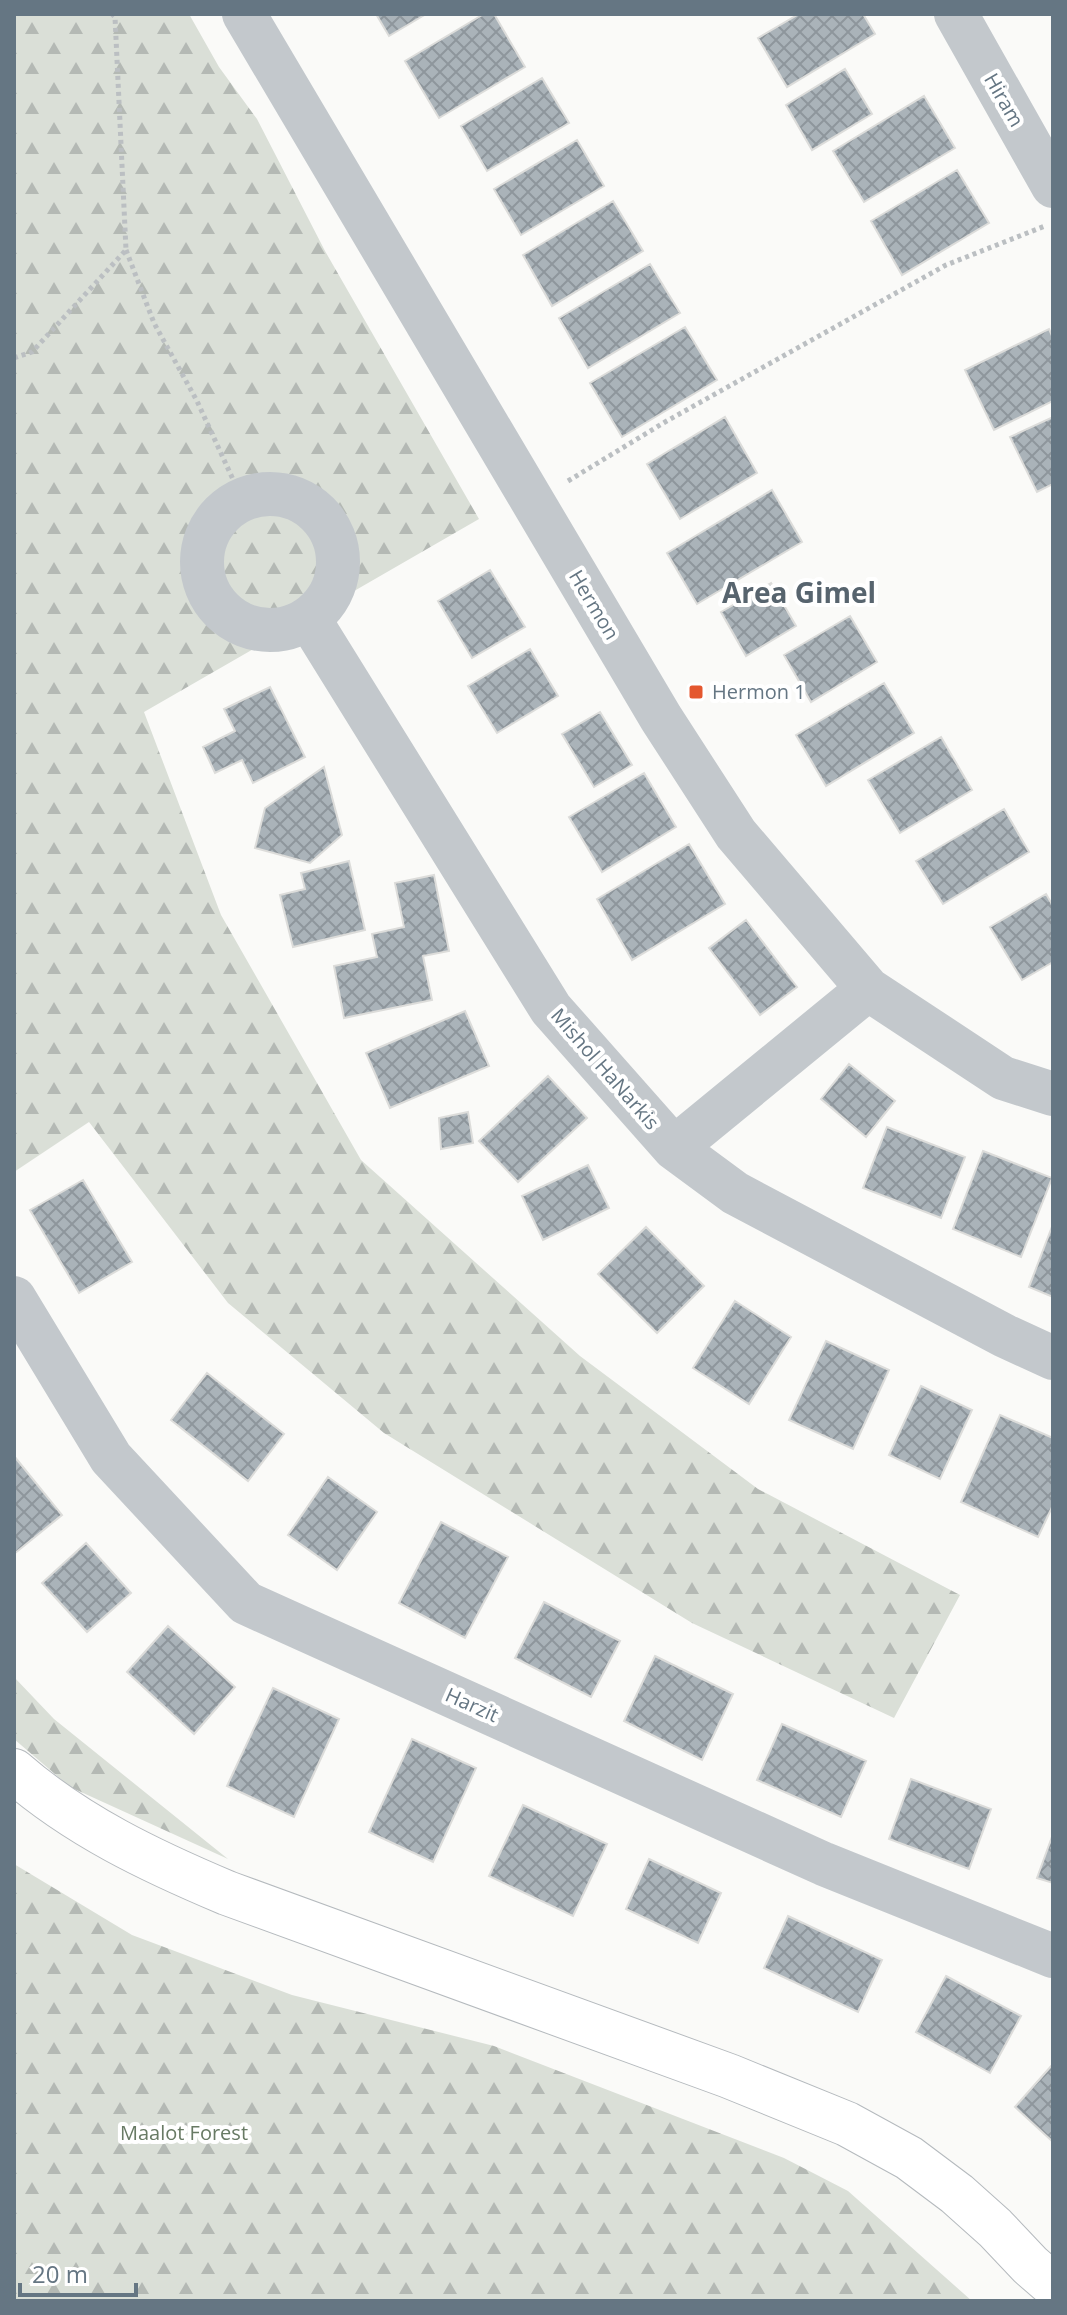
<svg xmlns="http://www.w3.org/2000/svg" width="1067" height="2315" font-family="'Open Sans',sans-serif">
	<style>
		.forest { fill: url(#forest-firs) }
		.building { fill: url(#building-cross-hatch); stroke: #dcdcda; stroke-width: 2 }
		.lines { fill: none; stroke-linecap: round; stroke-linejoin: round }
		.major-casing { stroke: #b5babe; stroke-width: 46 }
		.path { stroke: #bbbfc2; stroke-width: 5; stroke-dasharray: 4 4; stroke-linecap: butt }
		.minor { stroke: #c3c8cc; stroke-width: 44 }
		.major { stroke: #fff; stroke-width: 44 }
		.poi-dot { fill: #e4572e; stroke: #fff; stroke-width: 3 }
		.labels { text-anchor: middle; stroke-width: 8; stroke-linejoin: round; paint-order: stroke }
		.street-label { font-size: 20px; fill: #657683; stroke: #fff }
		.poi-label { font-size: 20px; fill: #657683; stroke: #fff; text-anchor: start }
		.park-label { font-size: 20px; fill: #687a64; stroke: #fff }
		.district-label { font-size: 28px; font-weight: bold; fill: #57646e; stroke: #fff }
	</style>
	<defs>
		<pattern id="forest-firs" width="22" height="20" patternUnits="userSpaceOnUse" patternTransform="scale(2)"><rect width="22" height="20" fill="#dadfd7"/><path d="M5 1l3.5 6h-7zM16 11l3.5 6h-7z" fill="#b4b9b4"/></pattern>
		<pattern id="building-cross-hatch" width="8" height="8" patternUnits="userSpaceOnUse" patternTransform="scale(2)"><rect width="8" height="8" fill="#aab3b9"/><path d="M0 0l8 8M0 8l8-8" fill="none" stroke="#8e969c"/></pattern>
	</defs>
	<rect width="100%" height="100%" fill="#fafaf8"/>
	<path class="forest" d="M14,14h175l30,53 38,52 68,132 154,268 -335,193 77,203 140,245 219,196 178,133 202,106 -66,123 -202,-95 -308,-190 -156,-130 -139,-181 -75,50z
		M14,1677l40,42 174,140 -158,-72 -56,-48z
		M14,1864l118,71 160,60 202,51 290,112 64,33 124,110h-958z"/>
	<path class="building" d="M376,14h50l-37,22z
		M484,14h10l31,53 -86,51 -34,-57z
		M799,14h64l12,20 -88,53 -29,-49z
		M845,69l27,45 -60,36 -26,-45z
		M542,78l27,45 -82,48 -26,-45z
		M924,96l31,52 -91,54 -31,-51z
		M577,140l27,46 -83,49 -27,-46z
		M957,170l32,53 -87,52 -31,-54z
		M613,201l30,50 -91,55 -29,-51z
		M650,264l30,49 -92,55 -29,-50z
		M685,327l32,53 -95,57 -32,-54z
		M1049,329l4,9v63l-59,29 -29,-60z
		M725,417l32,56 -77,46 -33,-55z
		M1053,417v67l-16,8 -27,-55z
		M772,490l30,52 -105,62 -30,-51z
		M490,570l35,57 -53,31 -34,-57z
		M771,583l25,43 -50,30 -25,-44z
		M850,616l27,46 -66,40 -27,-47z
		M530,649l28,47 -61,37 -29,-47z
		M884,683l30,50 -88,53 -30,-51z
		M270,687l35,70 -52,26 -11,-23 -27,13 -12,-26 32,-16 -11,-22z
		M600,712l32,53 -38,22 -32,-53z
		M941,737l31,53 -72,43 -32,-53z
		M324,767l18,68 -32,28 -55,-15 10,-40z
		M644,773l32,54 -74,45 -33,-55z
		M1004,809l25,43 -86,52 -27,-43z
		M689,844l36,60 -93,56 -35,-61z
		M349,861l16,69 -72,17 -13,-52 25,-6 -4,-16z
		M434,875l15,76 -26,5 9,44 -88,18 -10,-52 43,-9 -5,-23 32,-7 -9,-44z
		M1046,894l7,12v56l-31,18 -32,-53z
		M746,920l51,67 -37,28 -51,-67z
		M465,1011l24,55 -99,42 -24,-55z
		M849,1064l46,37 -29,36 -45,-38z
		M548,1076l39,42 -69,64 -39,-41z
		M468,1112l5,31 -32,6 -2,-31z
		M887,1127l78,30 -24,61 -78,-30z
		M983,1151l69,27 -31,79 -68,-28z
		M588,1165l21,43 -66,32 -21,-44z
		M83,1180l49,82 -53,31 -49,-83z
		M1053,1224v73l-24,-10z
		M646,1227l58,59 -47,47 -59,-59z
		M735,1301l56,36 -42,67 -56,-36z
		M826,1341l63,29 -36,79 -64,-29z
		M207,1373l77,61 -36,47 -77,-61z
		M921,1386l51,24 -32,69 -51,-24z
		M1000,1415l53,23v67l-15,32 -77,-35z
		M14,1456l48,59 -48,39z
		M328,1477l49,35 -40,58 -49,-35z
		M441,1522l67,35 -43,81 -66,-35z
		M86,1543l45,50 -44,39 -45,-49z
		M544,1602l76,39 -29,56 -76,-39z
		M168,1626l67,61 -41,47 -67,-62z
		M655,1656l78,38 -31,66 -78,-39z
		M273,1688l66,31 -45,98 -67,-31z
		M782,1724l84,37 -25,56 -84,-37z
		M412,1739l64,29 -43,94 -64,-30z
		M911,1779l80,30 -22,60 -80,-30z
		M523,1805l84,39 -34,72 -84,-40z
		M1053,1834v49l-16,-5z
		M649,1859l72,34 -23,50 -72,-34z
		M788,1916l94,44 -24,52 -94,-44z
		M946,1976l75,40 -31,57 -74,-41z
		M1053,2064v78l-38,-35z"/>
	<g class="lines">
		<g class="major-casing">
			<path id="major" d="M14,1771c63,55 137,90 213,122l502,183 118,48 62,34 48,36 38,34 35,37 23,20"/>
		</g>
		<path class="path" d="M126,250l28,73 43,78 45,98
			M14,358l18,-6 94,-102 -11,-233 -3,-3
			M568,481l97,-59 281,-157 99,-39"/>
		<path class="minor" d="M244,14l417,704 75,116 132,155 135,89 50,16
			M956,14l97,172
			M202 562a68 68 0 1 1 136 0a68 68 0 1 1-136 0Z
			M309,619l242,390 123,139 61,45 270,143 48,22
			M674,1148l194,-159
			M14,1298l97,160 135,145 578,261 229,92"/>
		<use href="#major" class="major"/>
	</g>
	<rect class="poi-dot" x="688" y="684" width="16" height="16" rx="4"/>
	<g class="labels">
		<g class="street-label">
			<text transform="translate(1004 100) rotate(60)" y="7">Hiram</text>
			<text transform="translate(594 605) rotate(59)" y="7">Hermon</text>
			<text transform="translate(605 1069) rotate(49)" y="7">Mishol HaNarkis</text>
			<text transform="translate(472 1705) rotate(24)" y="7">Harzit</text>
		</g>
		<g class="poi-label">
			<text x="712" y="699">Hermon 1</text>
		</g>
		<g class="park-label">
			<text x="184" y="2140">Maalot Forest</text>
		</g>
		<g class="district-label">
			<text x="799" y="603">Area Gimel</text>
		</g>
	</g>
	<rect width="1067" height="2315" fill="none" stroke="#657683" stroke-width="32"/>
	<path d="M20 2283v12h116v-12" fill="none" stroke="#657683" stroke-width="4"/>
	<text x="32" y="2283" font-size="24" fill="#657683" stroke="#ffffff" stroke-width="6" paint-order="stroke">20 m</text>
</svg>
